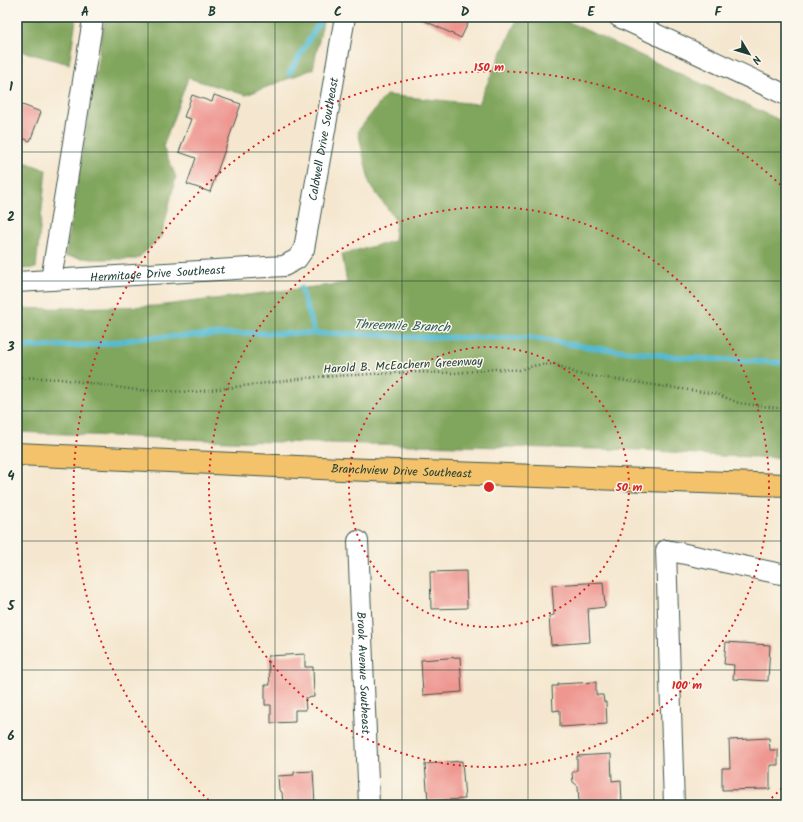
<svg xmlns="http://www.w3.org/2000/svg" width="803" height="822" font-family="Kalam,sans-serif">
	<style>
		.forest { fill: #80a55b; stroke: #507148 }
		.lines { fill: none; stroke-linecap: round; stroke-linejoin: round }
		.stream { stroke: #53bad1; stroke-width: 5.5 }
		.building { fill: #ee9690 }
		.minor-casing { stroke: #3f564b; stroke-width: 22 }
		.major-casing { stroke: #3f564b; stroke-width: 24 }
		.path { stroke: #3f564b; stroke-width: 2.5; stroke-dasharray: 1 3; stroke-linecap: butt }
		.minor { stroke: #fff; stroke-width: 20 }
		.major { stroke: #f3c26a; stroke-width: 22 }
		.grid { fill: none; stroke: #1f3d34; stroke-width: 1; stroke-opacity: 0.55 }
		.ring { fill: none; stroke: #d62828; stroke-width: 2; stroke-dasharray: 2 4 }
		.labels { text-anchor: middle; stroke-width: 3; stroke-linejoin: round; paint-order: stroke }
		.street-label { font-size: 12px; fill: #1f3d34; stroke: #fbf7ec }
		.water-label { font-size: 13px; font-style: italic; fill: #2c5c5b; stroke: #fbf7ec }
		.centre { fill: #d62828; stroke: #fbf7ec; stroke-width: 2 }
		.ring-label { font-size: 12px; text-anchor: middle; font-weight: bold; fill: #d62828; stroke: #fbf7ec; stroke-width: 3; stroke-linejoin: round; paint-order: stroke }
		.neatline { fill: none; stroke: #1f3d34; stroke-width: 1.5 }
		.grid-label { font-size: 13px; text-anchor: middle; font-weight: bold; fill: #1f3d34 }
	</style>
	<rect width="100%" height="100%" fill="#fbf7ec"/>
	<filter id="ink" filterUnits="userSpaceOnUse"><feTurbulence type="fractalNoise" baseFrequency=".025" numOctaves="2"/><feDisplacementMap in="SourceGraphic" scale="8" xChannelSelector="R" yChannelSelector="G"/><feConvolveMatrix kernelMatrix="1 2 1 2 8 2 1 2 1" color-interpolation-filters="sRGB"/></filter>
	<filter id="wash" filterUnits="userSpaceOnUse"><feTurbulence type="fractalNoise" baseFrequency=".012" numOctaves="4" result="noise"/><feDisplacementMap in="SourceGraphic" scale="16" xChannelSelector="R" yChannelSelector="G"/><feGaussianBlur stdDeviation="0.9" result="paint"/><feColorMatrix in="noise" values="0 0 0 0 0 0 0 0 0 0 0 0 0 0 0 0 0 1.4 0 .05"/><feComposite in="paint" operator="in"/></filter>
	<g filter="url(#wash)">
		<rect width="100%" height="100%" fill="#f5e7cf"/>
		<path class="forest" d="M17,17h55l4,3 -7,44 -52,-14z
			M124,17h200l-11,52 -67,26 -58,-17 -25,69 13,30 -15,60 -24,22h-44l-28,-3 39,-233z
			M518,17h40l228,106v335l-64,-2 -79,-6 -414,-9 -212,-9v-123l139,-3 191,-23 -5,-29 52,-13 2,-21 -26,-35 -12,-54 28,-36 92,9z
			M17,159l29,11 -10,98 -19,1z"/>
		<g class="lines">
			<path class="stream" d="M289,74l31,-53 1,-4
				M301,288l14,45
				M17,347l77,-2 50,-7 104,-5 123,1 32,3 129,1 62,10 96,10 96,5"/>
		</g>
		<g id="blocks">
			<path class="building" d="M417,17h54l-10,21z
				M192,95l20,7 2,-7 27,9 -31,88 -23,-8 9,-26 -17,-6 12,-33 -7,-2z
				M17,103l24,9 -11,29 -13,-5z
				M466,571l1,37 -36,1 -1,-37z
				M603,582l2,25 -17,2 2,33 -39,3 -2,-29 5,-1 -2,-30z
				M726,642l44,3 -2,36 -35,-2 1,-14 -10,-1z
				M305,654v13h8l1,30 -9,1 1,12h-11v12l-24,1v-18h-6v-20h5l-2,-29z
				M460,657l2,35 -39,3 -2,-35z
				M596,682v13h7l1,7h2l1,22 -47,3v-17l-7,1 -1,-25h6v-2z
				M769,738l1,12h8v15h-8v24l-48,1v-22h8l-1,-28z
				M611,754l1,27 9,-1 1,24 -43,1 -1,-19 -5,-4 -1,-9 5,-3v-14z
				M462,761l3,38 -37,2 -3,-37z
				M313,771l2,33 -5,1h-27l-1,-13 -3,-2 -1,-14 16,-1v-3z"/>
		</g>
	</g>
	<g filter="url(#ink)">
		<use href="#blocks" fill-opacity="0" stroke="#3f564b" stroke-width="1"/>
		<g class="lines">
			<g class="minor-casing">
				<g id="minor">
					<path d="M619,17l167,78"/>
					<path d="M51,280l42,-261"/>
					<path id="s1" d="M17,282l267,-16 13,-7 7,-10 41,-232"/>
					<path id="s2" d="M358,541l11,264"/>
					<path d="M674,805l-8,-255 120,25"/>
				</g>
			</g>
			<g class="major-casing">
				<g id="major">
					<path id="s3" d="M17,454l325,15 444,16"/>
				</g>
			</g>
			<path class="path" d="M17,377l44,2 75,11 58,2 122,-15 95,-5 44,1 40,-4 24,1 18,-5 17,-1 24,10 139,20 22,9 47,6"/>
			<use href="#minor" class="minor"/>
			<use href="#major" class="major"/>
		</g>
	</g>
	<path class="grid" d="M148,17v788M275,17v788M402,17v788M528,17v788M654,17v788M17,152h769M17,281h769M17,411h769M17,541h769M17,670h769"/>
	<g class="ring">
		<circle cx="489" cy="487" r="140"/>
		<circle cx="489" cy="487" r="280"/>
		<path d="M786 784A420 420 0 0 1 765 804M213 804A420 420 0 1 1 786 190"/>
	</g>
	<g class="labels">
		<g class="street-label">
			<text dy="4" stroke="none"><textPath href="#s1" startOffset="406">Caldwell Drive Southeast</textPath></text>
			<text dy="4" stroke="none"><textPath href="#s1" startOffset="141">Hermitage Drive Southeast</textPath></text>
			<text transform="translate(403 365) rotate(-3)" y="4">Harold B. McEachern Greenway</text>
			<text dy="4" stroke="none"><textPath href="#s3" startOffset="385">Branchview Drive Southeast</textPath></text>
			<text dy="4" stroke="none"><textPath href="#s2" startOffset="132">Brook Avenue Southeast</textPath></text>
		</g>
		<g class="water-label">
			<text transform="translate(402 325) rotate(2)" y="5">Threemile Branch</text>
		</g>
	</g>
	<circle cx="489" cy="487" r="6" class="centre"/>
	<g class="ring-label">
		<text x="489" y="71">150 m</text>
		<text x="629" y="491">50 m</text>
		<text x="687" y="689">100 m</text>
	</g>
	<rect width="803" height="822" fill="none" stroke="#fbf7ec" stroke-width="44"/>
	<g transform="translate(749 54) rotate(128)" stroke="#fbf7ec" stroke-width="3" paint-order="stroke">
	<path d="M0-3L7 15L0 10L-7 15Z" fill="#1f3d34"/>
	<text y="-6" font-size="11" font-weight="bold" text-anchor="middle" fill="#1f3d34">N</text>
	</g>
	<rect x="22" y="22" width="759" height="778" class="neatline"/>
	<g class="grid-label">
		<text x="85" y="16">A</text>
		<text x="212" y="16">B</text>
		<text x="338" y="16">C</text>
		<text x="465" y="16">D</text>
		<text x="591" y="16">E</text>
		<text x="718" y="16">F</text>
		<text x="11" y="91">1</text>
		<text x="11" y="221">2</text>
		<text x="11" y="351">3</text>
		<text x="11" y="480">4</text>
		<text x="11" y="610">5</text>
		<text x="11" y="740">6</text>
	</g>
</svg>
